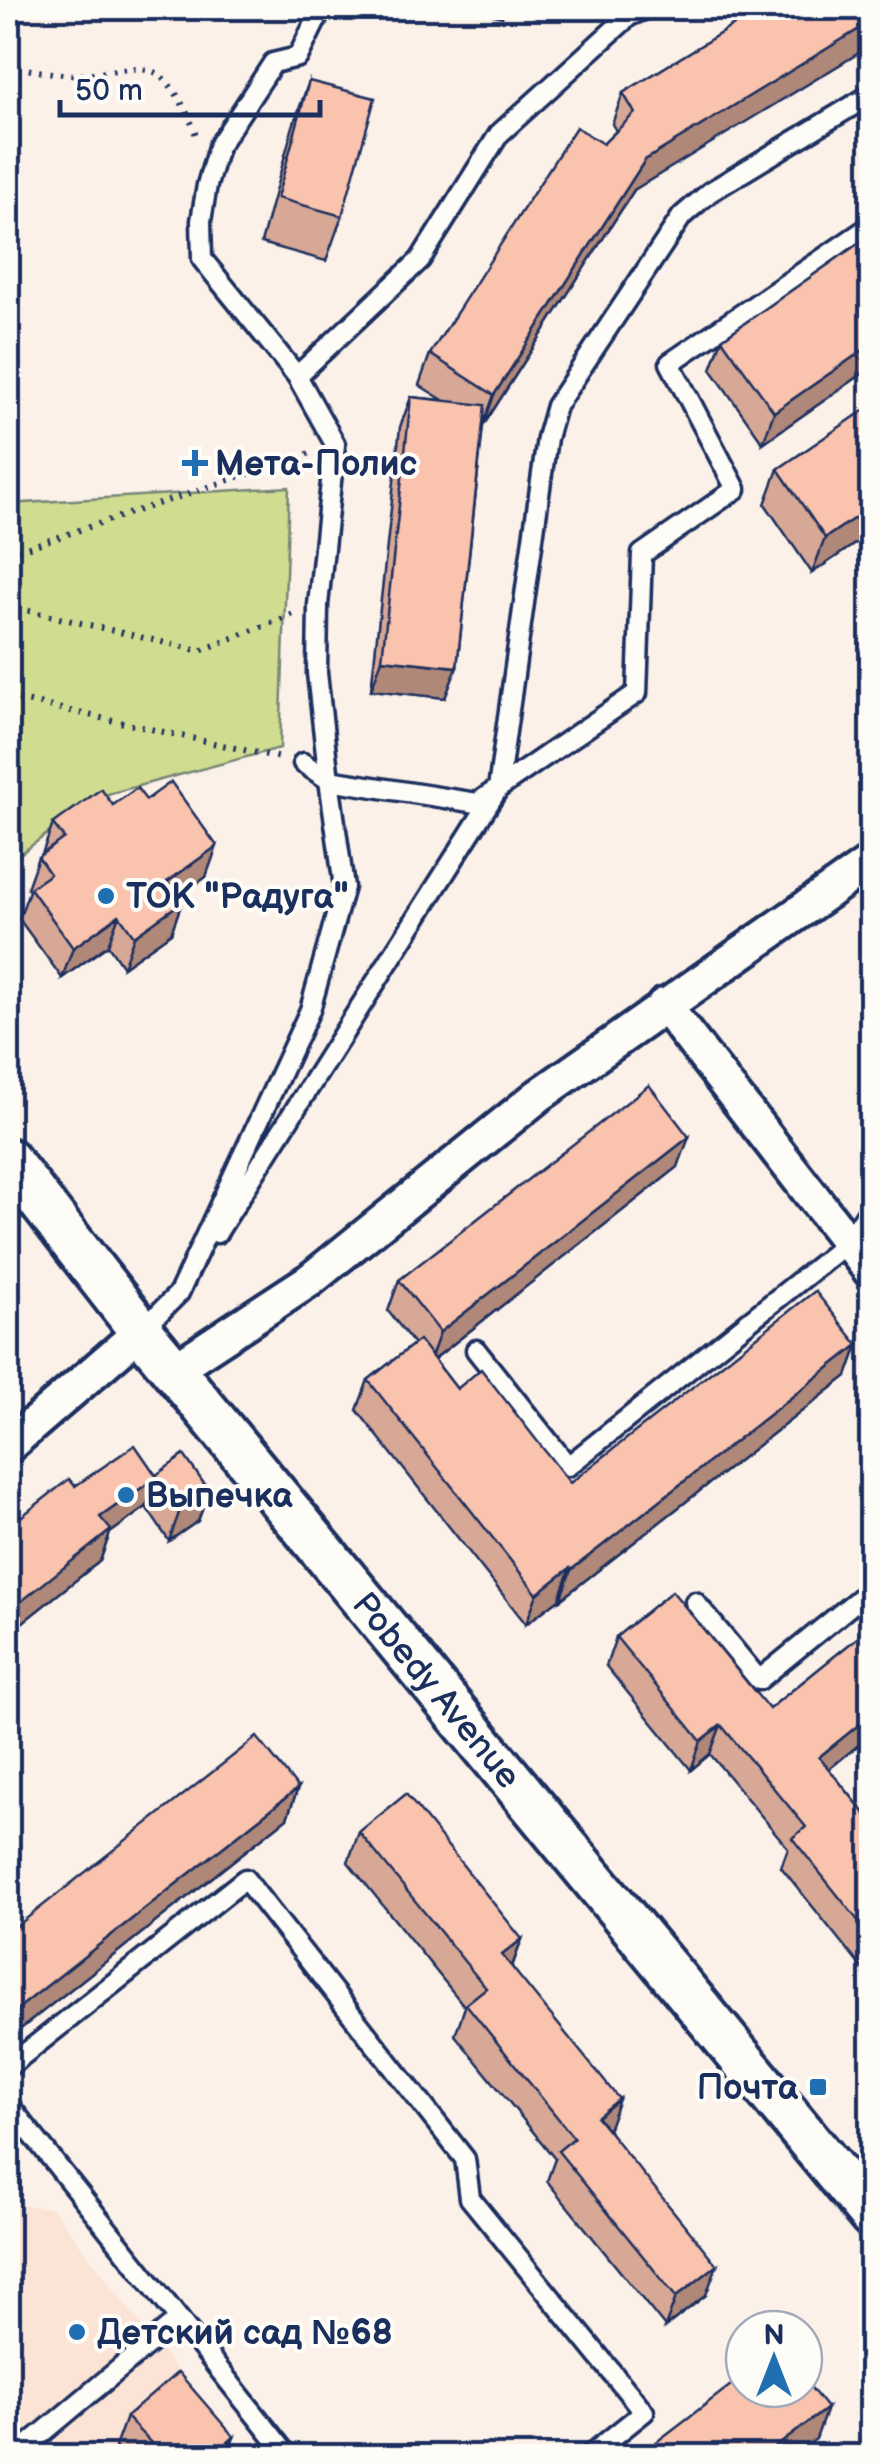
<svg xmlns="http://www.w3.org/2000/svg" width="879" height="2464" font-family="'Balsamiq Sans',sans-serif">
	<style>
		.built { fill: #fbe3d6 }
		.green { fill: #d0dc8f; stroke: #768676; stroke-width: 2.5 }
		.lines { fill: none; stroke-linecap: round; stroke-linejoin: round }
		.service-casing { stroke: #1b2f5e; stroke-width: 25 }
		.minor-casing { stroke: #1b2f5e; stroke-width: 40 }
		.tertiary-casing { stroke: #1b2f5e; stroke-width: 50 }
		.path { stroke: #1b2f5e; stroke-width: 6; stroke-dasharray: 2.5 8; stroke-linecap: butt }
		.service { stroke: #fdfcf7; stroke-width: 18 }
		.minor { stroke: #fdfcf7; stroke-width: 32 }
		.tertiary { stroke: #fdfcf7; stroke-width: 42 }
		.wall { fill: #d7a895; stroke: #1b2f5e; stroke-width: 2.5 }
		.shaded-wall { fill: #af8879; stroke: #1b2f5e; stroke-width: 2.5 }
		.building { fill: #fac3ad; stroke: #1b2f5e; stroke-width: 2.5 }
		.poi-dot { fill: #1f6fb2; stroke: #fdfcf7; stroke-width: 4 }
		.labels { text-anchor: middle; stroke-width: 8; stroke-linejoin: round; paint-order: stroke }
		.poi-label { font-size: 35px; font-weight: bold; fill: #1b2f5e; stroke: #fdfcf7; text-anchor: start }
		.street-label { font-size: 35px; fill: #1b2f5e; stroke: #fdfcf7 }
	</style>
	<rect width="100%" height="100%" fill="#fcf1e8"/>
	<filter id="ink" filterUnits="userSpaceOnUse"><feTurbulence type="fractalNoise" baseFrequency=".01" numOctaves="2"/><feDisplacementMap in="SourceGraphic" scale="20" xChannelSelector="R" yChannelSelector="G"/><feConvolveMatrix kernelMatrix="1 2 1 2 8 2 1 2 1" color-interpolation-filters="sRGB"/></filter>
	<g filter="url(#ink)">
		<path class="built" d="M8,2204l44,4 191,248h-235z"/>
		<path class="green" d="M289,487l-9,261 -183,49 -89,66v-359z"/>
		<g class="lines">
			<g class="service-casing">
				<path id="service" d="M297,376l123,-116 79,-126 130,-118 19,-8
					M303,763l26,17 148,23 160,-110 5,-139 94,-65 -66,-126 202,-138
					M217,1233l281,-444 49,-351 9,-32 126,-190 28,-24 162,-98
					M141,1331l38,-38 131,-283 34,-123 -15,-107 -12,-107 1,-68 17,-161 -38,-68 -95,-117 -1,-38 6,-36 11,-38 55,-84 25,-6 24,-49
					M476,1350l92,116 279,-223 25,-38
					M695,1602l64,78 113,-92
					M8,2067l237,-188 220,280 5,39 174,214 -55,44
					M8,2104l280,352
					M15,2456l164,-137"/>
			</g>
			<g class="minor-casing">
				<path id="minor" d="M664,1005l208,268
					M173,1370l137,-90 228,-184 334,-235
					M8,1446l133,-115"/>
			</g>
			<g class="tertiary-casing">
				<g id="tertiary">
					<path id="s1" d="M8,1160l133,171 731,886"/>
				</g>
			</g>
			<path class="path" d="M8,66c23,4 45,8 69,9 22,0 57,-11 77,-3 18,7 37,46 42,64
				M8,554l302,-101
				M8,606l192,45 94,-37
				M8,697l272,61"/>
			<use href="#service" class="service"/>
			<use href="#minor" class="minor"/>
			<use href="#tertiary" class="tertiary"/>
		</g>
		<path class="wall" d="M469,8h36l-3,9z
			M762,8l-128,182 -151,236 -26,241 -12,31 -74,-8 29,-263 11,-30 32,3 -24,-15 11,-31 173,-210 13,-13 -4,-7 11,-31z
			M309,81l33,135 -16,45 -65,-18 32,-117z
			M872,234v133l-109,76 -52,-74 11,-30z
			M872,405v127l-60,41 -47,-69 13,-35z
			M113,805l93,72 -28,20 4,5 -11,31 -48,34 -15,-22 -46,33 -43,-59 10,-28 -2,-3 11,-31 4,-3 11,-30z
			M678,1167l-244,192 23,30 113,94 288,-138 -11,31 -287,224 -1,-1 -33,25 -169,-214 11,-30 46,-36 -26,-33 11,-31z
			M156,1475l53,16 -11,30 -29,20 -23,-34 -36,26 -10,28 -92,73v-107l67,-41z
			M872,1626v108l-43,35 43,53v145l-7,5 -84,-105 7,-19 -78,-94 -19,16 -85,-104 10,-29 153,72z
			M298,1788l-11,30 -279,221v-106z
			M359,1832l163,107 -10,28 194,328 -41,32 -118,-146 8,-22 -100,-124 10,-28 -117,-145z
			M126,2417l108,20 -7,19h-103l-9,-9z"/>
		<path class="shaded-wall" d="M872,21v24l-238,145 -151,236 11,-31 151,-235z
			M872,344v23l-109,76 11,-31z
			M872,506v26l-60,41 13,-35z
			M382,659l75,8 -12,31 -74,-8z
			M217,846l-11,31 -50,36 11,-31z
			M182,902l-11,31 -48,34 11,-31z
			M119,915l-11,30 -46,33 11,-30z
			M689,1137l-11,30 -249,196 11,-31z
			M858,1345l-11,31 -287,224 11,-30z
			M157,1477l-11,30 -36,26 -10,28 -92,73v-22l92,-95z
			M209,1491l-11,30 -29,20 11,-31z
			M570,1568l-11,31 -33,25 11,-30z
			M872,1714v20l-64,52 11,-29z
			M721,1725l-11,29 -19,16 10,-29z
			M298,1788l-11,30 -279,221v-7l7,-21z
			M522,1939l-11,30 -9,-14z
			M872,1954v13l-7,5z
			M619,2099l-11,31 -11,-13z
			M717,2265l-11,30 -41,32 11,-30z
			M827,2408l-11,31 -23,17h-29z
			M234,2437l-7,19h-15z"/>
		<path class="building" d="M762,8h110v13l-227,139 -151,235 -64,-41 146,-227 27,17 32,-31 -12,-20z
			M309,81l66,17 -33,118 -65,-18z
			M872,234v110l-98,68 -52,-73z
			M411,397l74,8 -28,262 -75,-8z
			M872,405v101l-47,32 -47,-69z
			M171,782l46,64 -50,36 15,20 -48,34 -15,-21 -46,33 -43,-60 20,-14 -12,-17 26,-19 -11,-14 48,-35 12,16 24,-17 9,12z
			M649,1085l40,52 -249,195 -41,-52z
			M815,1291l43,54 -287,225 -1,-2 -33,26 -169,-214 51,-40 38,49 24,-20 89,114z
			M135,1445l22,32 -57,40 11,13 -103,82v-85l61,-48 6,7z
			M184,1455l25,36 -29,19 -24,-35z
			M672,1591l97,118 103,-83v88l-53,43 53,65v116l-80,-100 14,-11 -85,-102 -20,16 -85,-104z
			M257,1737l41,51 -283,223 -7,-10v-68z
			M406,1794l116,145 -20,16 117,144 -22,18 120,148 -41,32 -118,-146 16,-13 -108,-134 20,-16 -127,-156z
			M178,2372l56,65 -22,19h-70l12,-10 -28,-29z
			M744,2375v14h60v-10l23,29 -63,48h-126z"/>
	</g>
	<g class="poi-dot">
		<path d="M190 448h10v10h10v10h-10v10h-10v-10h-10v-10h10z"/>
		<circle cx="106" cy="896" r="10"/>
		<circle cx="126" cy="1495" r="10"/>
		<rect x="808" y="2077" width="20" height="20" rx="5"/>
		<circle cx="77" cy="2332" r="10"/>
	</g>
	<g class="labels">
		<g class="poi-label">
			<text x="215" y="475">Мета-Полис</text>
			<text x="126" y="908">ТОК "Радуга"</text>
			<text x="146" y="1507">Выпечка</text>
			<text x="798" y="2099" text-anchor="end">Почта</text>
			<text x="97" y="2344">Детский сад №68</text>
		</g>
		<g class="street-label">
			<text dy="12" stroke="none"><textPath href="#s1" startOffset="682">Pobedy Avenue</textPath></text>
		</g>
	</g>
	<rect width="879" height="2464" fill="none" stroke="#fdfcf7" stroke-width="40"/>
	<rect x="20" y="20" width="839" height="2424" fill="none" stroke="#1b2f5e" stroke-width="4" filter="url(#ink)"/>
	<g transform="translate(774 2359)"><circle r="48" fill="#fdfcf7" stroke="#a3aaba" stroke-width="2.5"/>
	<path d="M0-8L18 38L0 25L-18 38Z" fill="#1f6fb2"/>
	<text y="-15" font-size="28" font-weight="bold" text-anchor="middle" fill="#1b2f5e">N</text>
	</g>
	<path d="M60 100v15h260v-15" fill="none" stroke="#1b2f5e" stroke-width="5"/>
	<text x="75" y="100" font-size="30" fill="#1b2f5e" stroke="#fdfcf7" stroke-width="8" paint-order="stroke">50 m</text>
</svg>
